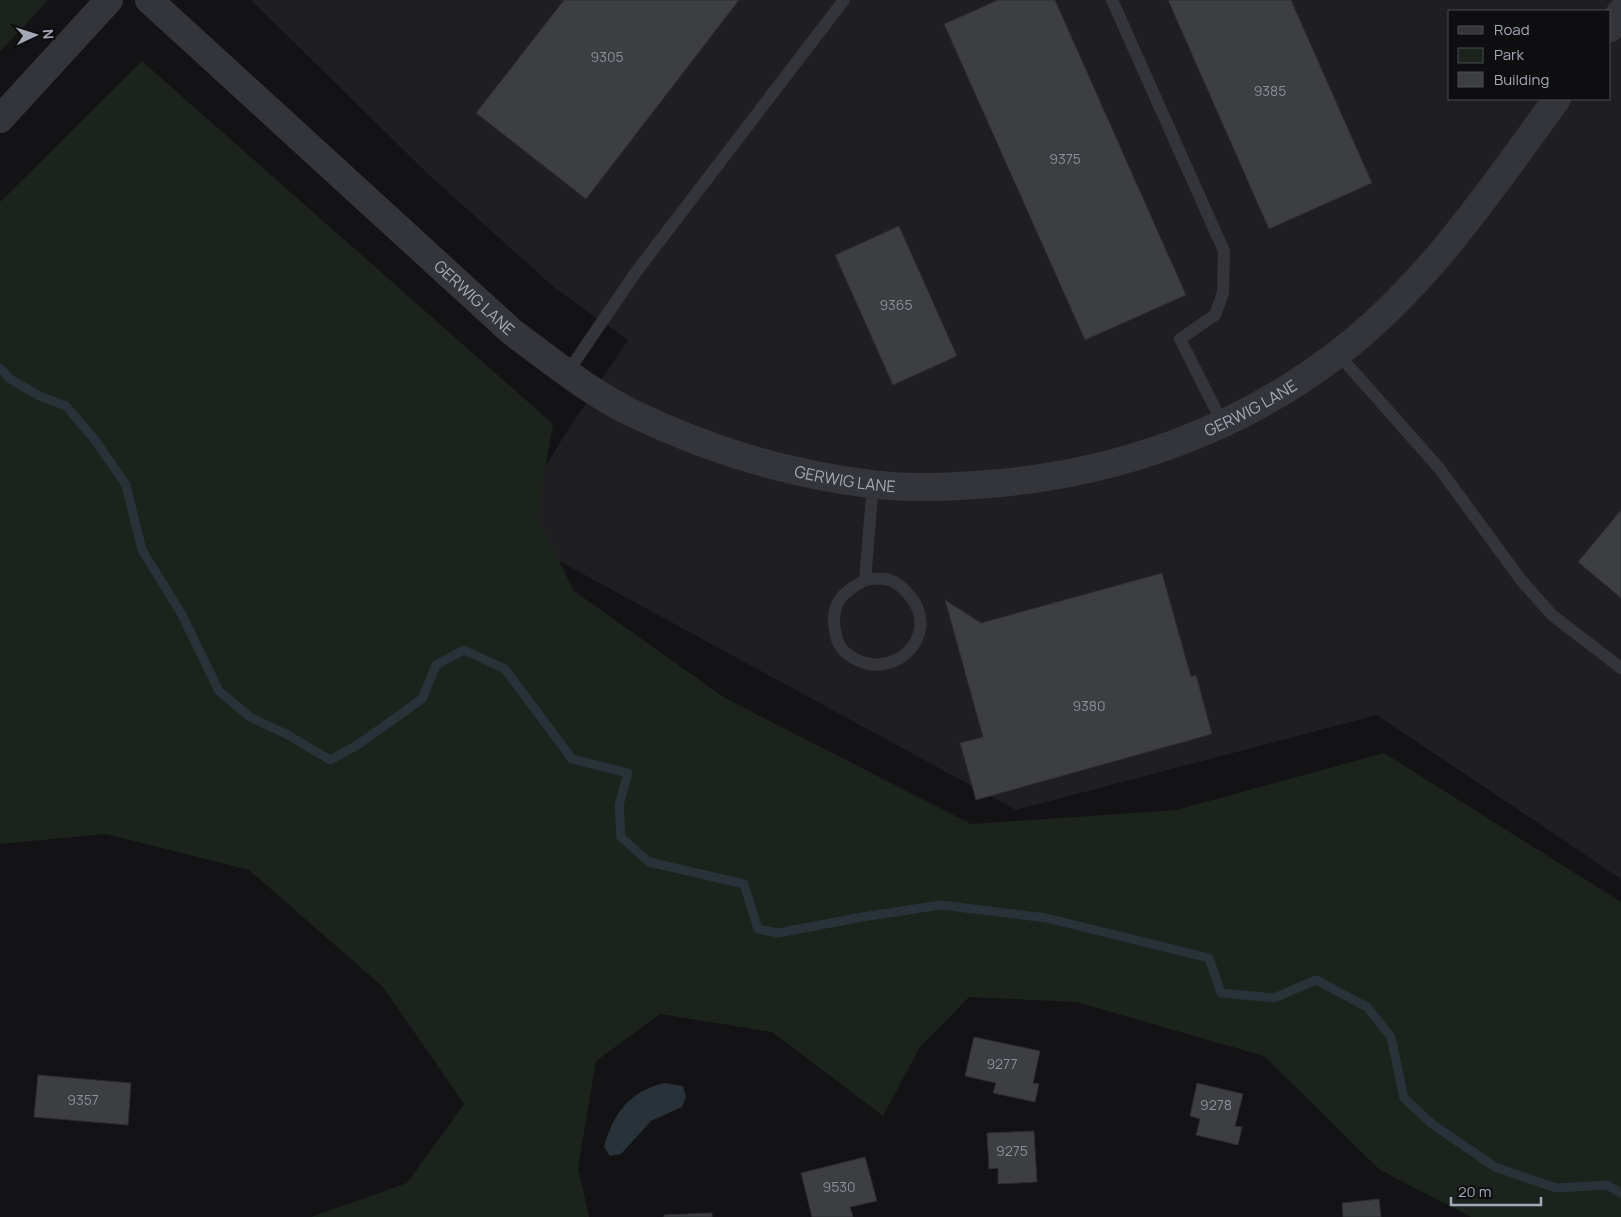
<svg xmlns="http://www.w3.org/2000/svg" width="1621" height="1217" font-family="Manrope,sans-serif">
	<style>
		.built { fill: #1f1f22; fill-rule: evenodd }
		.green { fill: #1b231c }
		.water { fill: #293239 }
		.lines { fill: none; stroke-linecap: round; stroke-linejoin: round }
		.stream { stroke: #293239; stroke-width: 9 }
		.building { fill: #3d3e42; stroke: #2d2d31 }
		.service { stroke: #34353a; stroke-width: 12 }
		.tertiary { stroke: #34353a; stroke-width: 28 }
		.labels { text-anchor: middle; stroke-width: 4; stroke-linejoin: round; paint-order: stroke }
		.number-label { font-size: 14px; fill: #8a8e99 }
		.street-label { font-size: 16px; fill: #a4a9b6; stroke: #0e0e10 }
	</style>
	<rect width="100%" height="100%" fill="#131315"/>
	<path class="built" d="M251,0h1370v879l-244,-164 -361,95 -510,-278 58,-96 64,-96 -72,-51 -126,-113zM1450,11h160v88h-160z"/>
	<path class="green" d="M0,0h48l-48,52z
		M142,61l411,363 -16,93 37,74 151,107 246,126 205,-14 208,-57 237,149v315h-150l-91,-47 -116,-114 -188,-54 -107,-5 -49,50 -37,69 -111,-84 -112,-18 -64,47 -18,106 11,50h-278l96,-34 57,-79 -81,-117 -134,-117 -143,-36 -106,10v-642z"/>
	<path class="water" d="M665,1083l18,3 3,11 -4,10 -31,14 -30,33 -11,2 -6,-9c9,-33 26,-57 61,-64z"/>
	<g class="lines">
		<path class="stream" d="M0,368l10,11 30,17 26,10 29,34 31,45 16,65 39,63 38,78 31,26 38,18 42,25 29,-16 63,-45 14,-34 28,-15 41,19 67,90 56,14 -9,32 2,32 28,25 95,22 14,45 20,4 84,-16 79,-12 105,13 163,40 12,35 53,5 42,-18 51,27 24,30 13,61 28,26 63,43 61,21 51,-3 14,8"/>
	</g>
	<path class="building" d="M564,0h175l-153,199 -110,-86z
		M998,0h57l131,295 -101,45 -141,-316z
		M1168,0h123l81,183 -103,46z
		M899,226l58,130 -64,29 -58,-130z
		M1621,510v88l-43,-36z
		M1162,573l29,104 5,-2 16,59 -236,66 -16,-57 23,-6 -38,-137 36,23z
		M974,1037l66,14 -7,32 6,1 -4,18 -42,-9 3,-10 -31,-7z
		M38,1075l93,8 -3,42 -94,-8z
		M1197,1083l46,11 -8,32 7,1 -4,18 -42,-10 4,-16 -10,-3z
		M1034,1131l3,51 -39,2v-16l-9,1 -2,-36z
		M865,1157l12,44 -27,6 3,10h-41l-11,-44z
		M1379,1199l2,18h-38l-1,-14z
		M712,1213v4h-48v-2z"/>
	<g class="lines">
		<path class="service" d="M1112,0l112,251 -1,42 -8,22 -35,24 43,85
			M1338,354l101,114 82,112 31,35 69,53
			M567,373l69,-101 208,-272
			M865,580c-22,12 -35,23 -30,50 1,9 4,17 11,23 43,35 99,-17 63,-58 -6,-8 -15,-15 -25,-16 -6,-1 -13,0 -19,1l8,-96"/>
		<g class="tertiary">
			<path id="s1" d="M149,0l363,332c38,28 76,59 118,80 76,37 157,62 241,72 39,5 78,3 117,0 127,-10 247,-52 348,-129 91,-69 155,-166 221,-256"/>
			<path d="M1610,28l11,-16"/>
			<path d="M0,119l109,-119"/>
		</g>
	</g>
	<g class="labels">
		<g class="number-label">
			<text x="607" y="62">9305</text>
			<text x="1270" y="96">9385</text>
			<text x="1065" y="164">9375</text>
			<text x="896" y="310">9365</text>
			<text x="1089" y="711">9380</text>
			<text x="1002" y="1069">9277</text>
			<text x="83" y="1105">9357</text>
			<text x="1216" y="1110">9278</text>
			<text x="1012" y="1156">9275</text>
			<text x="839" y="1192">9530</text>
		</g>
		<g class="street-label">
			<text dy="6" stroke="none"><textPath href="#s1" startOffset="441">GERWIG LANE</textPath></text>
			<text dy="6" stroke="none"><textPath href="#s1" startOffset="1280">GERWIG LANE</textPath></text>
			<text dy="6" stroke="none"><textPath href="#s1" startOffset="861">GERWIG LANE</textPath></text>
		</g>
	</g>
	<rect x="1448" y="10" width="162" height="90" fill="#0e0e10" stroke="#4a4c52"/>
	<rect x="1458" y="26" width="25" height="8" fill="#34353a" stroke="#4a4c52"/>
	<text x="1494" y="35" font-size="15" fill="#a4a9b6">Road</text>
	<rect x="1458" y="48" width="25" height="15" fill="#1b231c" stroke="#4a4c52"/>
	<text x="1494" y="60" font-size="15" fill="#a4a9b6">Park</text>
	<rect x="1458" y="72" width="25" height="15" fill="#3d3e42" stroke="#4a4c52"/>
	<text x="1494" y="85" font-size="15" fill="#a4a9b6">Building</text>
	<g transform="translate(35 35) rotate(86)" stroke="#0e0e10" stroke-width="4" paint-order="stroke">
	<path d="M0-4L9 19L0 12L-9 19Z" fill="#a4a9b6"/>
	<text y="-8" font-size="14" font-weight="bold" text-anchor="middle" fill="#a4a9b6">N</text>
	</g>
	<path d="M1451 1197v8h90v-8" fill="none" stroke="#a4a9b6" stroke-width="2.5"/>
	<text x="1458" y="1197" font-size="15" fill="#a4a9b6" stroke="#0e0e10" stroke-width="4" paint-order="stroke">20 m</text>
</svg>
